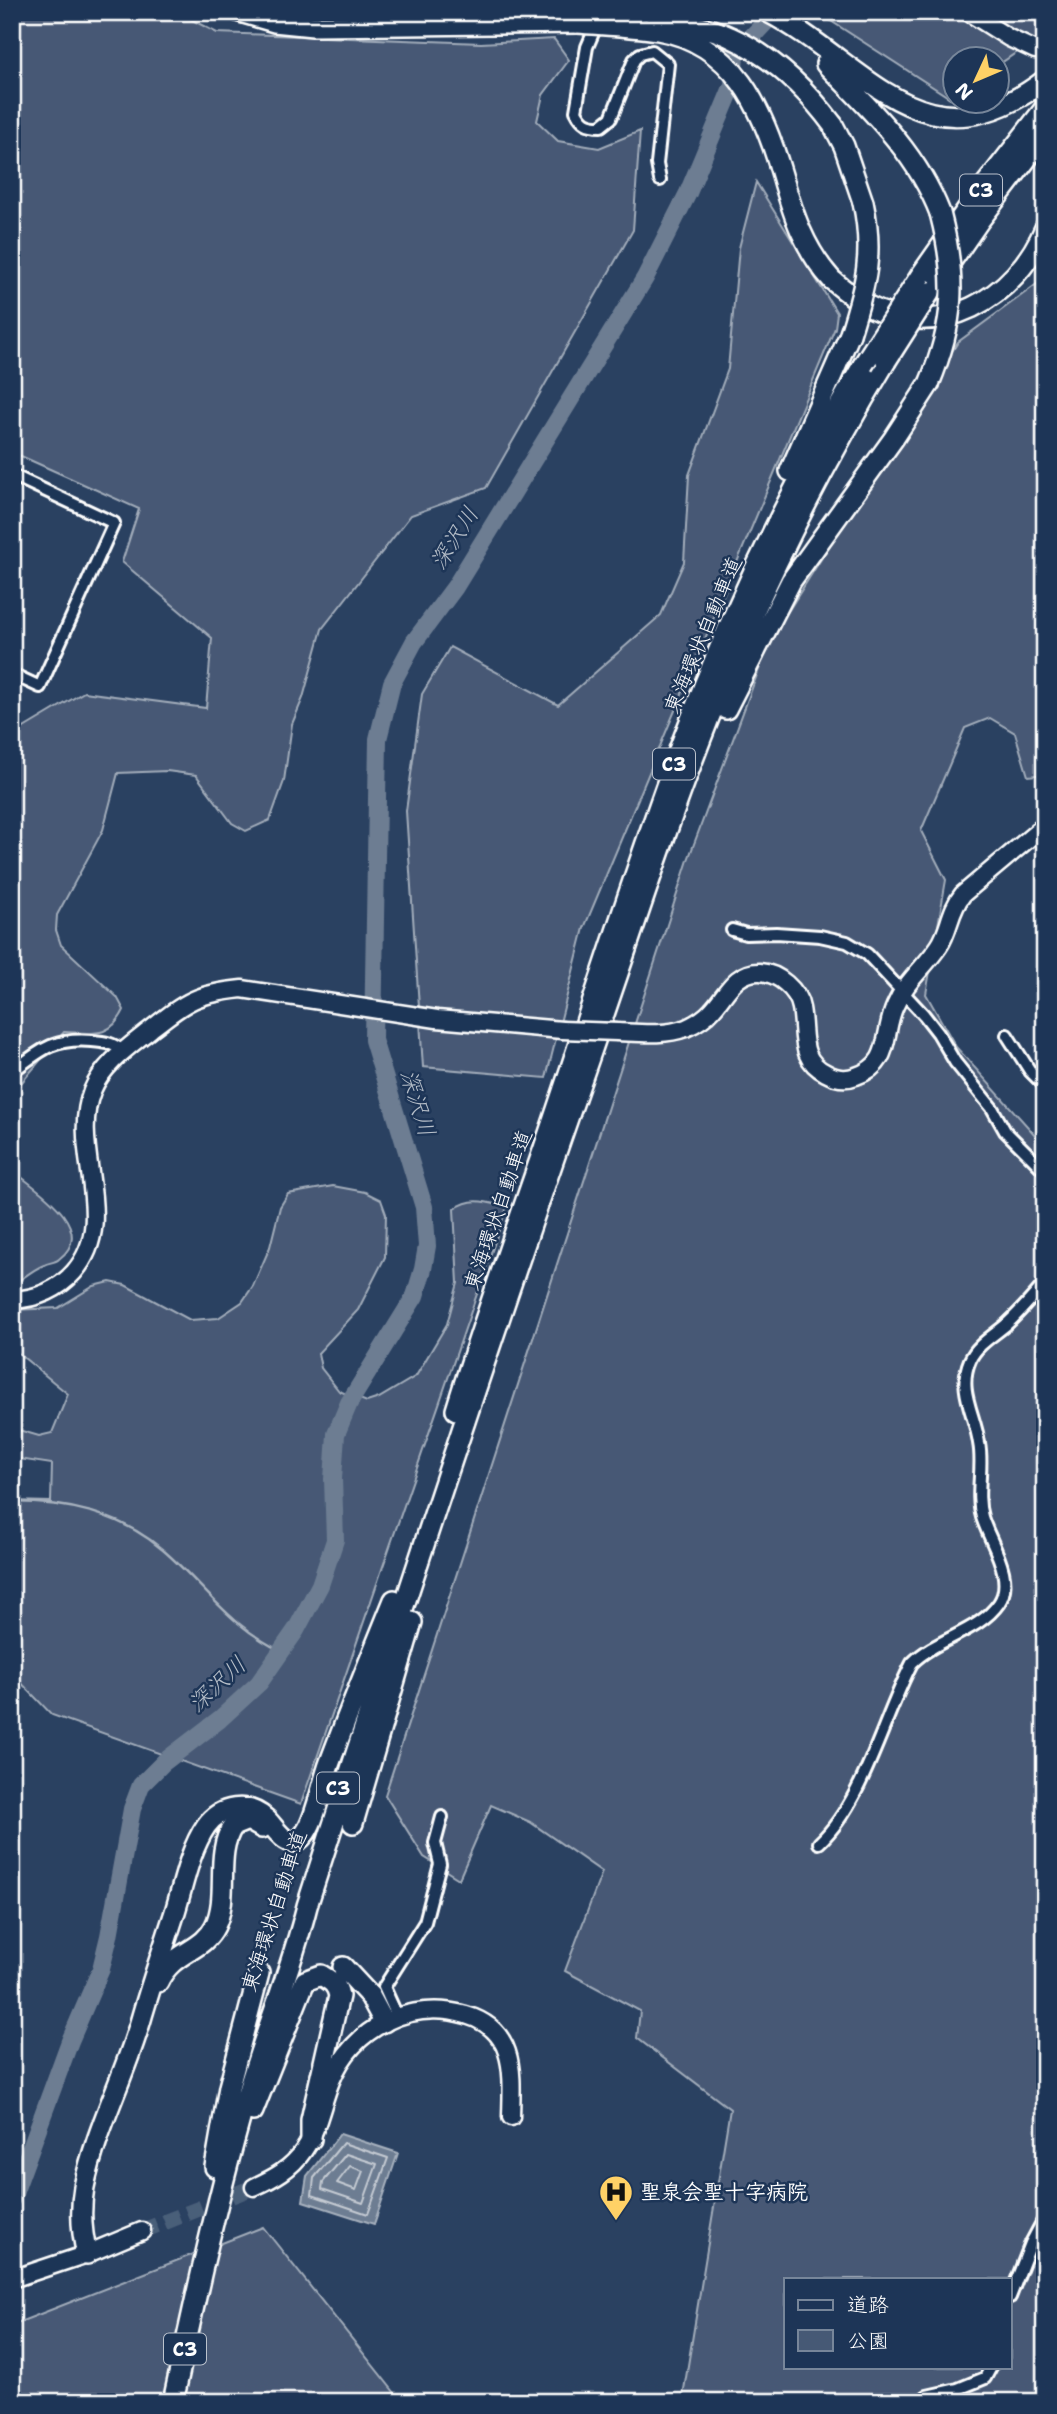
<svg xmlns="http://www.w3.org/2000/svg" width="1057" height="2414" font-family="'Shantell Sans','Klee One',sans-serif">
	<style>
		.green { fill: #465975; stroke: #a2acba; stroke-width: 2; fill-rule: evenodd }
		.water { fill: #6d7d92; stroke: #a7b1be; stroke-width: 2 }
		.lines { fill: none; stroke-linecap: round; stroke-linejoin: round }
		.shore { stroke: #c5cbd3; stroke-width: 2 }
		.stream { stroke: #a7b1be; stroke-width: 2.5 }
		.river { stroke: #6d7d92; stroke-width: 18 }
		.secondary-tunnel { stroke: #4a5e79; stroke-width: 16; stroke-dasharray: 16 8; stroke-linecap: butt }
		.street-casing { stroke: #fff; stroke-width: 16 }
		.secondary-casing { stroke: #fff; stroke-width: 21 }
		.highway-casing { stroke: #fff; stroke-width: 24 }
		.street { stroke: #1d3557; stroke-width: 10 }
		.secondary { stroke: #1d3557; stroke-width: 16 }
		.highway { stroke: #1d3557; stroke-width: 19 }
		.secondary-bridge-casing { stroke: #fff; stroke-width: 21; stroke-linecap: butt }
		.highway-bridge-casing { stroke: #fff; stroke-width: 24; stroke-linecap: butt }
		.secondary-bridge { stroke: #1d3557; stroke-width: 16 }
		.highway-bridge { stroke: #1d3557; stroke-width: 19 }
		.labels { text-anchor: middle; stroke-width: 5; stroke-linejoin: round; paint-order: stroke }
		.shield { fill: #1d3557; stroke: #bbc2cd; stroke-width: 2 }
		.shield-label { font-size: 19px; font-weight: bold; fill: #fff }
		.street-label { font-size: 21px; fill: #fff; stroke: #1d3557 }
		.poi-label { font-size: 21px; font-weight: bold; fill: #fff; stroke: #1d3557; text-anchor: start }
		.water-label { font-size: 23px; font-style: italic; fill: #b6bec8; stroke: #1d3557 }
	</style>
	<rect width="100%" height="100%" fill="#2a4161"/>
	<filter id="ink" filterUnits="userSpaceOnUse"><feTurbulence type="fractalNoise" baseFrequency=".0143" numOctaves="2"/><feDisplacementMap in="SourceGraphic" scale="14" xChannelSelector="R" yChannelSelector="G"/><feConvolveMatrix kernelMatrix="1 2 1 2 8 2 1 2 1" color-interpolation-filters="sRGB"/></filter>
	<g filter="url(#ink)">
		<path class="green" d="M12,12h165l40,21 264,10 73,-4 15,21 -26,35 -6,26 21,20 41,7 41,-17 -7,99 -147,258 -75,27 -89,114 -19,69 -11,26 -8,57 -14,39 -24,11 -14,-8 -36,-48 -29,-4 -49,2 -15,57 -46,85 -1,15 5,15 56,52 7,13c-14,29 -32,23 -60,22l-52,62v-359l72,-43 122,16 6,-70 -90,-76 17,-53 -127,-57z
			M817,12h228v21l-47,32v-5h-42l-1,34 -5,4z
			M756,182l81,131 -2,15 -251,600 -38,150 -123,-11 -17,-256 16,-117 28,-47 108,58 103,-90 23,-53 5,-87 39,-106 11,-121z
			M1045,278v496l-17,2 -13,-43 -25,-15 -25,10 -44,103 25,49 -20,114 30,53 89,99v1256h-363l48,-293 -93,-71 3,-27 -75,-40 37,-99 -72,-50 -39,-17 -32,74 -35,-22 -39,-62 303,-935 82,-220 188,-298zM786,2279h224v88h-224z
			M12,1170c23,18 87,58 47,89 -4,4 -10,3 -15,6 -11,4 -22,14 -32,21z
			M333,1186l32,6 16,8 5,14 -1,43 -27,53 -40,43 3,15 18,23 28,11 12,-4 37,-22 31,-52 11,-41 -4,-74c19,-13 32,-7 53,-2l-206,597 -249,-89 -40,-42v-172l39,1 1,-38 -40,-6v-30l27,8 13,-3 16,-39 -56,-46v-38l46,-2 36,-22 16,-4 15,3 65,35 28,-2 24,-16 11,-16 17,-39 10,-40 8,-13z
			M263,2227l139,175h-390v-50l5,-29z
			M484,2396l106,6h-138z"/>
		<path class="water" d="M340,2134l58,19 -24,71 -71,-23 4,-25z"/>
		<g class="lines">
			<path class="shore" d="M343,2143l45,15 -20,56 -56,-19 2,-17z
				M346,2154l31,10 -14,39 -41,-14 1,-7z
				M350,2166l13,5 -7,19 -19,-7z"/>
			<path class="stream" d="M12,1502c55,0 108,11 151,48 42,36 65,75 118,101"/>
			<path class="river" d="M12,2199l58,-158 31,-72 8,-33 23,-127 9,-24 23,-23 56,-43 39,-36 37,-53 24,-45 15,-45 -2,-61 3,-45 13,-31 66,-107 8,-27 4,-23 -3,-39 -51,-167 5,-301 14,-56 22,-41 41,-55 190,-309 43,-85 45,-108 2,-30 40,-43"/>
			<path class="secondary-tunnel" d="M142,2231l112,-44"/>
			<g class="street-casing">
				<path id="street" d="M612,12l-19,21 -6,14 -11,64c6,12 11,15 25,15l10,-8 23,-58 6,-6 12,-3 16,13 -11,100 3,16
					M12,475l102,48 -74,164 -28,-13
					M732,930l14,4 30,-1 44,3 27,6 20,12 57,61 14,18 17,29 37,46 13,23 40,40
					M1007,1035l23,36 15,15
					M12,1072c30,-23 42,-34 80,-31 14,1 20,2 31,10
					M819,1843c45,-42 64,-125 93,-180 25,-25 67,-31 87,-60 17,-25 -10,-62 -17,-86 -7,-24 2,-50 -3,-74 -4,-29 -22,-53 -9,-83 7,-16 26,-26 38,-37 13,-12 25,-26 37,-40
					M397,2016l-13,-29 41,-65 15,-58 -5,-21 7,-26
					M1010,2297l21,-54 14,-26
					M921,2402l6,-6 31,-7 27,-11 6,-11"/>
			</g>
			<g class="secondary-casing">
				<path id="secondary" d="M968,12l41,26 26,12
					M617,1032c23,1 47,4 69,-4 9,-4 20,-11 26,-18 14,-15 23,-39 48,-38 18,1 38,18 41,36 5,26 -3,51 25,65 9,5 20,7 30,3 37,-13 26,-42 39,-70 10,-24 30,-39 44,-60 11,-16 10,-35 24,-52l82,-69
					M12,1300c24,-1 46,-10 62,-28 46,-53 -5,-122 18,-181 11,-27 38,-45 59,-62 36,-28 44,-35 91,-40l195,30 125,11
					M254,2187c20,-9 37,-18 50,-37 14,-20 18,-47 27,-69 22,-54 80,-82 135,-66 51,15 46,59 45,102
					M12,2279l75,-25 55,-23"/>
			</g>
			<g class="highway-casing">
				<path id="highway" d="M240,12l34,10 39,4 265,-3
					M768,12c98,51 156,160 277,68
					M826,64c44,45 91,89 114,149
					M833,125l11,21 19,56
					M921,275l54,-77 70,-90
					M832,280c11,9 22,18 34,25 73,39 150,-7 179,-77
					M930,292l49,-71 66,-86
					M790,471l60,-137
					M726,709l65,-128 103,-143 35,-54
					M456,1410c27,-88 58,-175 88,-262 46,-135 88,-272 138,-406 49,-131 110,-257 181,-377
					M353,1823l59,-201
					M343,1967l27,29 14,26
					M158,1982c15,-32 44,-29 57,-56 15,-31 -1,-72 18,-100l15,-6 14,8
					M253,2111l52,-130 16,-6c10,6 16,9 18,21l-28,124v19
					M215,2167l14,-80 30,-114
					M87,2254c-6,-23 -7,-44 -3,-67 12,-59 42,-113 58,-171 10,-34 21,-67 32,-101 9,-28 15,-64 32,-89 14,-20 42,-24 60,-7 11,10 23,37 40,13 10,-14 17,-52 24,-70 20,-54 42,-108 64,-162
					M173,2402c23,-107 46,-213 77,-318 18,-59 42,-118 57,-178 91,-285 184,-569 283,-851 39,-112 75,-226 119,-337 49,-124 108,-243 177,-357"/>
			</g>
			<use href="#street" class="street"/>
			<use href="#secondary" class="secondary"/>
			<use href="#highway" class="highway"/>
			<g class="secondary-bridge-casing">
				<path id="secondary-bridge" d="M562,1030l55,2"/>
			</g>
			<g class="highway-bridge-casing">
				<path id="highway-bridge" d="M656,20c25,3 52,6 74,17 42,19 76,52 103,88
					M578,23c26,2 54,3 80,7 76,13 105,79 124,145 11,39 22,74 50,105
					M850,334c16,-50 24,-80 13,-132
					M886,361l44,-69
					M863,365l58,-90
					M929,384c26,-62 28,-106 11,-171"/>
			</g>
			<use href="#secondary-bridge" class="secondary-bridge"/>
			<use href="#highway-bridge" class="highway-bridge"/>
		</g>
	</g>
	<defs>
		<g id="hospital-pin" transform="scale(1.75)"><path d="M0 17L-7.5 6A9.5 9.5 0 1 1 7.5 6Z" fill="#ffd166" stroke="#1d3557"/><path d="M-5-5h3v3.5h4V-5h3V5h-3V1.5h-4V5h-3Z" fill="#111"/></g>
	</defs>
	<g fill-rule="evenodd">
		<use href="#hospital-pin" x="616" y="2192"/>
	</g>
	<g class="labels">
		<g class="shield">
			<rect x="960" y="174.5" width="42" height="31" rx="5"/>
			<rect x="653" y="748.5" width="42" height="31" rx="5"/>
			<rect x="317" y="1772.5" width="42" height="31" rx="5"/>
			<rect x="164" y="2333.5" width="42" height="31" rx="5"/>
		</g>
		<g class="shield-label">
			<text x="981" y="197">C3</text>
			<text x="674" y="771">C3</text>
			<text x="338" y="1795">C3</text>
			<text x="185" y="2356">C3</text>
		</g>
		<g class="street-label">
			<text transform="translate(703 635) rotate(-67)" y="7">東海環状自動車道</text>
			<text transform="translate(498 1210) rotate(-71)" y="7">東海環状自動車道</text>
			<text transform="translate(274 1911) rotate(-72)" y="7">東海環状自動車道</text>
		</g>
		<g class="poi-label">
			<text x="640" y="2199">聖泉会聖十字病院</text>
		</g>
		<g class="water-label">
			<text transform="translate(454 538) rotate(-58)" y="8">深沢川</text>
			<text transform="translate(418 1103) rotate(73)" y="8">深沢川</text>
			<text transform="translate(217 1684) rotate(-43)" y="8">深沢川</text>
		</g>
	</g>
	<rect width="1057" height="2414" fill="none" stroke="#1d3557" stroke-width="42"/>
	<rect x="21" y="21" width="1015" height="2372" fill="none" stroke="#fff" stroke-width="2.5" filter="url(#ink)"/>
	<rect x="784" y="2278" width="228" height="91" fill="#1d3557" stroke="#77869a" stroke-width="2"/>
	<rect x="798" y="2300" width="35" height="10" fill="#1d3557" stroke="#77869a" stroke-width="2"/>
	<text x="847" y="2312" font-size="21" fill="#ffffff">道路</text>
	<rect x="798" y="2330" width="35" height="21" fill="#465975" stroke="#77869a" stroke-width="2"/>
	<text x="847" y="2348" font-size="21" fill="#ffffff">公園</text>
	<g transform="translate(976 80) rotate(226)"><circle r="33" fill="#1d3557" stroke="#77869a" stroke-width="2"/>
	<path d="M0-5L12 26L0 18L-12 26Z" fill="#ffd166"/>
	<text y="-10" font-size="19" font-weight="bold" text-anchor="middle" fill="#ffffff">N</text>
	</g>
</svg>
